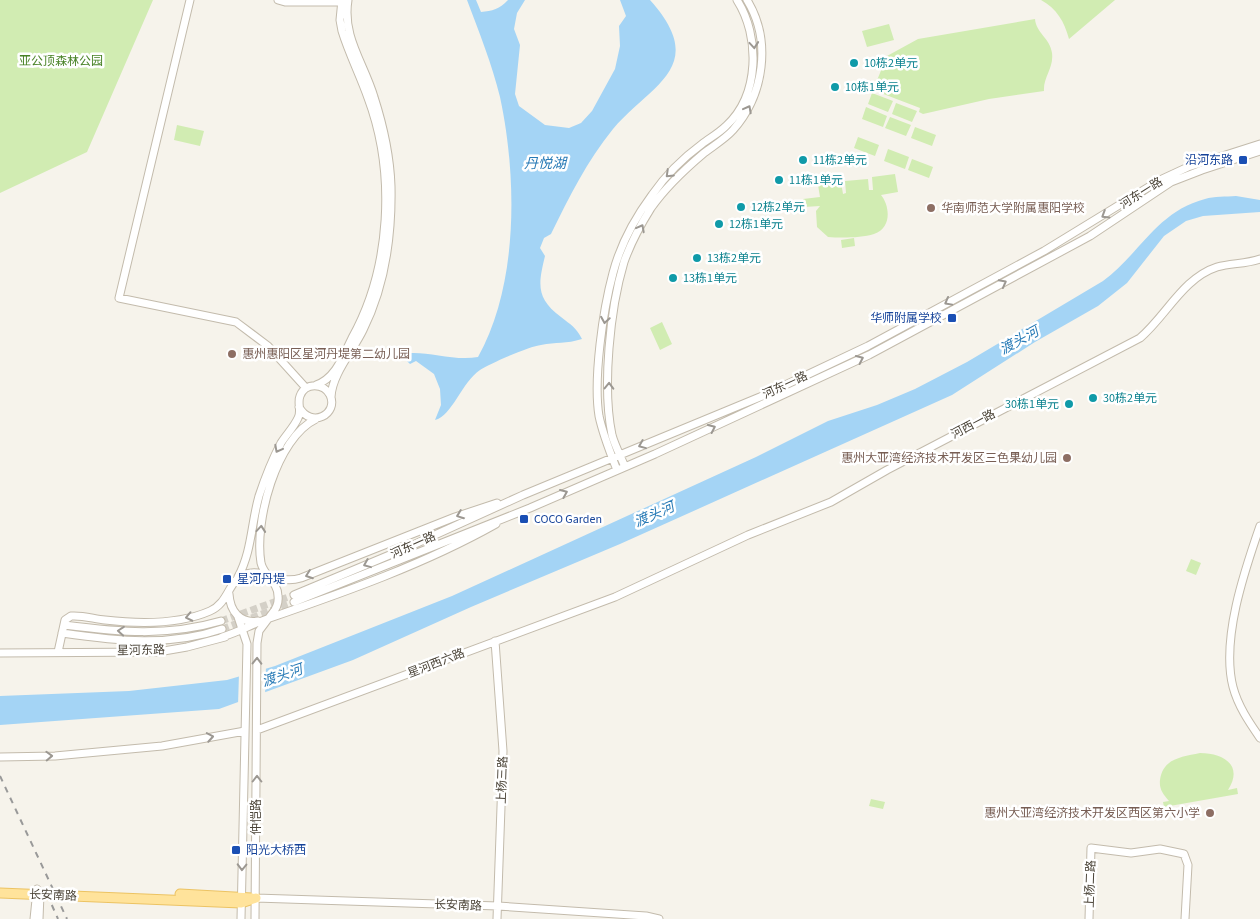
<svg xmlns="http://www.w3.org/2000/svg" width="1260" height="919" font-family="'Source Sans 3','Noto Sans SC',sans-serif">
	<style>
		.green { fill: #d1ecb2 }
		.water { fill: #a4d4f5 }
		.pier { fill: #f6f3eb }
		.lines { fill: none; stroke-linecap: round; stroke-linejoin: round }
		.minor-tunnel { stroke: #d4d0c7; stroke-width: 7; stroke-dasharray: 7 3.5; stroke-linecap: butt }
		.minor-casing { stroke: #c3bbac; stroke-width: 9 }
		.major-casing { stroke: #ecc363; stroke-width: 11 }
		.minor { stroke: #fff; stroke-width: 7 }
		.major { stroke: #ffe39b; stroke-width: 9 }
		.rail { stroke: #999; stroke-width: 2; stroke-dasharray: 6 6; stroke-linecap: butt }
		.oneway { stroke: #9c9892 }
		.culture-dot { fill: #0f9aa8; stroke: #fff; stroke-width: 2 }
		.transit-dot { fill: #1a4fb4; stroke: #fff; stroke-width: 2 }
		.education-dot { fill: #8d6e63; stroke: #fff; stroke-width: 2 }
		.labels { text-anchor: middle; stroke-width: 5; stroke-linejoin: round; paint-order: stroke }
		.park-label { font-size: 12px; fill: #488226; stroke: #fff }
		.culture-label { font-size: 12px; fill: #0d838f; stroke: #fff; text-anchor: start }
		.transit-label { font-size: 12px; fill: #164399; stroke: #fff; text-anchor: start }
		.street-label { font-size: 12px; fill: #4b4438; stroke: #fff }
		.education-label { font-size: 12px; fill: #785e54; stroke: #fff; text-anchor: start }
		.water-label { font-size: 14px; font-style: italic; fill: #277ab6; stroke: #fff }
	</style>
	<rect width="100%" height="100%" fill="#f6f3eb"/>
	<path class="green" d="M0,0h153l-66,152 -87,41z
		M1041,0h74l-46,39c-5,-18 -12,-30 -28,-39z
		M1035,19c1,14 15,19 17,34 2,15 -9,24 -8,38l-55,8 -66,15 -4,-2 1,-4 -47,-18 14,-34 31,-17z
		M889,24l5,16 -27,7 -5,-16z
		M872,93l21,8 -5,11 -20,-8z
		M896,103l21,8 -5,11 -20,-8z
		M866,107l21,9 -4,11 -21,-8z
		M890,117l21,8 -5,11 -21,-8z
		M177,125l27,6 -4,15 -26,-6z
		M915,127l21,8 -4,11 -21,-8z
		M858,137l21,8 -4,11 -21,-8z
		M888,149l21,8 -4,12 -21,-8z
		M912,159l21,8 -4,11 -21,-8z
		M895,174l3,18 -17,3c9,11 11,33 -7,39 -13,4 -33,4 -46,3l-11,-10 -1,-16 4,-5 -16,1 -1,-8 17,-2 -2,-12 23,-3 2,12 3,-1 -1,-12 23,-2 1,11h4l-1,-13z
		M854,238l1,8 -13,2 -1,-8z
		M662,322l10,22 -12,6 -10,-22z
		M1191,559l10,4 -5,12 -10,-4z
		M1200,753c23,0 44,12 28,37l9,-2 1,6 -74,13 -1,-5 6,-1c-6,-7 -10,-12 -9,-21 3,-22 22,-23 40,-27z
		M871,799l14,3 -2,7 -14,-3z"/>
	<path class="water" d="M467,0h9l5,12c11,-1 19,-3 27,-12h17l-8,13 -3,16 6,16 -5,49 4,12 26,19 24,3 12,-5 11,-12 23,-42 5,-23 -1,-20 7,-10 -6,-16h30c60,67 1,84 -37,129 -26,32 -44,68 -62,105l-7,4 -4,10 5,8c-7,29 -9,42 16,61 10,8 15,10 21,22 -16,5 -26,3 -41,6 -11,1 -52,19 -61,25 -18,12 -28,46 -45,50l6,-15 -1,-16 -6,-15 -18,-13 -6,3 -9,-9c18,-7 51,7 77,2 41,-73 39,-181 22,-260 -8,-33 -21,-65 -33,-97z
		M1236,196l24,4v12l-57,4 -17,5 -22,15 -37,47 -29,23 -63,36 -83,53 -332,149 -149,63 -118,53 -134,49 -219,16v-29l129,-5 98,-11 48,-14 177,-70 304,-139 72,-36 49,-16 38,-16 52,-27 136,-81c37,-27 53,-69 102,-82 9,-3 21,-2 31,-3z"/>
	<path class="pier" d="M266,666l-1,29 -27,10 1,-31z"/>
	<g class="lines">
		<path class="minor-tunnel" d="M221,621l73,-26
			M222,629l72,-27"/>
		<g class="minor-casing">
			<path id="minor" d="M190,0l-71,298 117,24 32,24 38,42
				M278,0l7,2h60
				M316,385c20,-7 27,-29 36,-47 39,-70 44,-165 16,-240 -8,-23 -19,-44 -26,-67l-2,-11 2,-20
				M331,397c1,-23 22,-46 32,-67 22,-44 29,-96 28,-144 -1,-30 -8,-61 -17,-89 -10,-34 -32,-60 -26,-97
				M625,467c-4,-10 -10,-21 -13,-32 -10,-48 -2,-126 12,-173 6,-17 17,-38 27,-54 14,-20 34,-39 53,-55 9,-7 21,-14 29,-23 31,-35 39,-89 14,-130
				M617,470c-7,-18 -14,-35 -18,-54 -6,-37 4,-106 14,-143 7,-27 22,-55 39,-78 13,-19 31,-37 50,-51 8,-6 17,-11 24,-18 34,-31 34,-90 11,-126
				M1260,526c-16,46 -39,114 -27,161 5,19 16,35 27,51
				M238,577c14,-26 13,-53 21,-81 6,-18 13,-36 22,-53 5,-8 13,-16 17,-25 4,-7 -1,-15 2,-22 5,-14 24,-13 30,-1 9,19 -19,34 -31,12
				M229,594c1,17 11,30 29,27
				M294,595l110,-46 119,-54 237,-98 108,-51 176,-95 116,-71 28,-13 72,-23
				M294,602l236,-94 125,-54 214,-99 221,-119 81,-54 31,-12 58,-19
				M272,614c4,-5 7,-11 6,-18 0,-14 -14,-20 -17,-33 -7,-41 15,-125 55,-144
				M238,617l9,27 -6,275
				M64,625c55,7 102,12 157,-4
				M62,633c55,8 107,14 160,-4
				M222,637c17,-5 30,-13 45,-18 78,-27 158,-55 229,-95
				M495,641l8,110 -6,168
				M58,652l7,-32 6,-4c12,-1 23,3 34,4 34,4 73,5 105,-9 20,-9 18,-32 36,-37 17,-6 31,11 55,4l154,-61 42,-14
				M0,653l158,-1 29,-5 38,-10
				M257,730l358,-133 133,-62 83,-33 56,-32 253,-132c26,-22 43,-60 77,-71 14,-4 29,-3 43,-8
				M0,757l55,-1 107,-10 83,-15
				M37,889l3,5 -1,25
				M256,898l242,8 148,10 13,3
				M34,919l3,-29
				M255,919l2,-276 2,-12 15,-20
				M1089,919l2,-71 40,5 29,-4 24,5 4,11 -3,54"/>
		</g>
		<g class="major-casing">
			<path id="major" d="M0,893l241,10 15,-5
				M180,894l72,4"/>
		</g>
		<use href="#minor" class="minor"/>
		<use href="#major" class="major"/>
		<path class="rail" d="M0,776l67,143
			M47,894l11,25"/>
	</g>
	<defs><path id="oneway-chevron" d="M-2-3.5L2.5 0L-2 3.5" fill="none" stroke-width="1.6" stroke-linecap="round" stroke-linejoin="round" transform="scale(1.25)"/></defs>
	<g class="oneway">
		<use href="#oneway-chevron" transform="translate(754 45) rotate(85)"/>
		<use href="#oneway-chevron" transform="translate(748 109) rotate(-62)"/>
		<use href="#oneway-chevron" transform="translate(669 174) rotate(136)"/>
		<use href="#oneway-chevron" transform="translate(1105 215) rotate(148)"/>
		<use href="#oneway-chevron" transform="translate(641 228) rotate(-62)"/>
		<use href="#oneway-chevron" transform="translate(1003 283) rotate(-28)"/>
		<use href="#oneway-chevron" transform="translate(948 302) rotate(151)"/>
		<use href="#oneway-chevron" transform="translate(605 320) rotate(99)"/>
		<use href="#oneway-chevron" transform="translate(860 359) rotate(-25)"/>
		<use href="#oneway-chevron" transform="translate(609 386) rotate(-89)"/>
		<use href="#oneway-chevron" transform="translate(712 428) rotate(-25)"/>
		<use href="#oneway-chevron" transform="translate(642 445) rotate(158)"/>
		<use href="#oneway-chevron" transform="translate(278 449) rotate(118)"/>
		<use href="#oneway-chevron" transform="translate(564 493) rotate(-23)"/>
		<use href="#oneway-chevron" transform="translate(460 515) rotate(159)"/>
		<use href="#oneway-chevron" transform="translate(261 529) rotate(-85)"/>
		<use href="#oneway-chevron" transform="translate(367 564) rotate(158)"/>
		<use href="#oneway-chevron" transform="translate(309 575) rotate(160)"/>
		<use href="#oneway-chevron" transform="translate(189 617) rotate(168)"/>
		<use href="#oneway-chevron" transform="translate(121 631) rotate(-175)"/>
		<use href="#oneway-chevron" transform="translate(257 661) rotate(-89)"/>
		<use href="#oneway-chevron" transform="translate(210 737) rotate(-10)"/>
		<use href="#oneway-chevron" transform="translate(49 756) rotate(-2)"/>
		<use href="#oneway-chevron" transform="translate(257 779) rotate(-90)"/>
		<use href="#oneway-chevron" transform="translate(242 867) rotate(91)"/>
	</g>
	<g class="culture-dot">
		<circle cx="854" cy="63" r="5"/>
		<circle cx="835" cy="87" r="5"/>
		<circle cx="803" cy="160" r="5"/>
		<circle cx="779" cy="180" r="5"/>
		<circle cx="741" cy="207" r="5"/>
		<circle cx="719" cy="224" r="5"/>
		<circle cx="697" cy="258" r="5"/>
		<circle cx="673" cy="278" r="5"/>
		<circle cx="1093" cy="398" r="5"/>
		<circle cx="1069" cy="404" r="5"/>
	</g>
	<g class="transit-dot">
		<rect x="1238" y="155" width="10" height="10" rx="2.5"/>
		<rect x="947" y="313" width="10" height="10" rx="2.5"/>
		<rect x="519" y="514" width="10" height="10" rx="2.5"/>
		<rect x="222" y="574" width="10" height="10" rx="2.5"/>
		<rect x="231" y="845" width="10" height="10" rx="2.5"/>
	</g>
	<g class="education-dot">
		<circle cx="931" cy="208" r="5"/>
		<circle cx="232" cy="354" r="5"/>
		<circle cx="1067" cy="458" r="5"/>
		<circle cx="1210" cy="813" r="5"/>
	</g>
	<g class="labels">
		<g class="park-label">
			<text x="61" y="65">亚公顶森林公园</text>
		</g>
		<g class="culture-label">
			<text x="864" y="67">10栋2单元</text>
			<text x="845" y="91">10栋1单元</text>
			<text x="813" y="164">11栋2单元</text>
			<text x="789" y="184">11栋1单元</text>
			<text x="751" y="211">12栋2单元</text>
			<text x="729" y="228">12栋1单元</text>
			<text x="707" y="262">13栋2单元</text>
			<text x="683" y="282">13栋1单元</text>
			<text x="1103" y="402">30栋2单元</text>
			<text x="1059" y="408" text-anchor="end">30栋1单元</text>
		</g>
		<g class="transit-label">
			<text x="1233" y="164" text-anchor="end">沿河东路</text>
			<text x="942" y="322" text-anchor="end">华师附属学校</text>
			<text x="534" y="523">COCO Garden</text>
			<text x="237" y="583">星河丹堤</text>
			<text x="246" y="854">阳光大桥西</text>
		</g>
		<g class="street-label">
			<text transform="translate(1141 193) rotate(-32)" y="4">河东一路</text>
			<text transform="translate(785 385) rotate(-25)" y="4">河东一路</text>
			<text transform="translate(973 424) rotate(-28)" y="4">河西一路</text>
			<text transform="translate(413 545) rotate(-24)" y="4">河东一路</text>
			<text transform="translate(141 650) rotate(-1)" y="4">星河东路</text>
			<text transform="translate(436 663) rotate(-21)" y="4">星河西六路</text>
			<text transform="translate(502 780) rotate(-88)" y="4">上杨三路</text>
			<text transform="translate(256 817) rotate(-90)" y="4">仲恺路</text>
			<text transform="translate(1090 884) rotate(-88)" y="4">上杨二路</text>
			<text transform="translate(53 895) rotate(2)" y="4">长安南路</text>
			<text transform="translate(458 905) rotate(2)" y="4">长安南路</text>
		</g>
		<g class="education-label">
			<text x="941" y="212">华南师范大学附属惠阳学校</text>
			<text x="242" y="358">惠州惠阳区星河丹堤第二幼儿园</text>
			<text x="1057" y="462" text-anchor="end">惠州大亚湾经济技术开发区三色果幼儿园</text>
			<text x="1200" y="817" text-anchor="end">惠州大亚湾经济技术开发区西区第六小学</text>
		</g>
		<g class="water-label">
			<text x="545" y="168">丹悦湖</text>
			<text transform="translate(1019 340) rotate(-29)" y="5">渡头河</text>
			<text transform="translate(654 514) rotate(-24)" y="5">渡头河</text>
			<text transform="translate(282 675) rotate(-19)" y="5">渡头河</text>
		</g>
	</g>
</svg>
